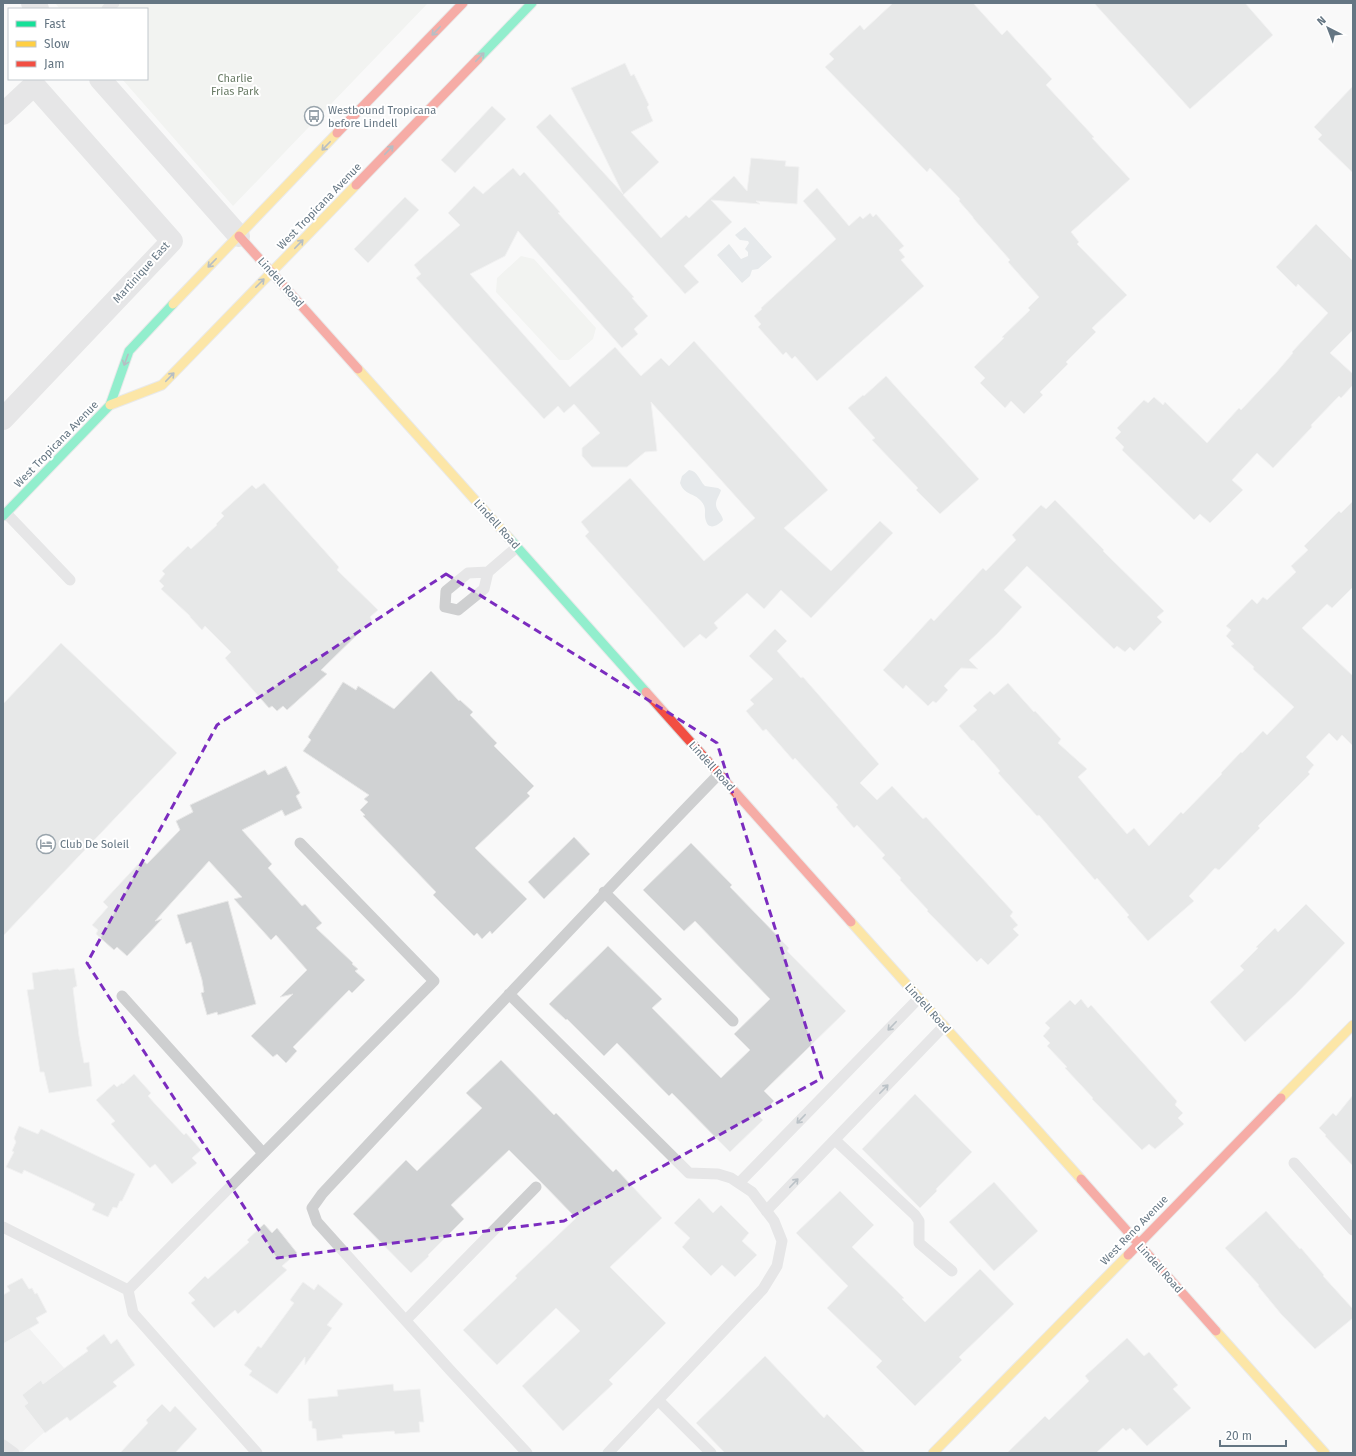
<svg xmlns="http://www.w3.org/2000/svg" width="1356" height="1456" font-family="'Fira Sans',sans-serif">
	<style>
		.built { fill: #e8e9e9 }
		.green { fill: #e8ebe6 }
		.water { fill: #ced6d9 }
		.building { fill: #d0d2d3; stroke: #e8e8e8 }
		.lines { fill: none; stroke-linecap: round; stroke-linejoin: round }
		.fast-casing { stroke: #d5d6d7; stroke-width: 11 }
		.slow-casing { stroke: #d5d6d7; stroke-width: 11 }
		.jam-casing { stroke: #d5d6d7; stroke-width: 11 }
		.lane { stroke: #cecfd0; stroke-width: 11 }
		.street { stroke: #cecfd0; stroke-width: 22 }
		.fast { stroke: #16e098; stroke-width: 9 }
		.slow { stroke: #ffcf43; stroke-width: 9 }
		.jam { stroke: #f24e42; stroke-width: 9 }
		.oneway { stroke: #657683 }
		.oneway2 { stroke: #707f8b }
		.marked { fill: none; stroke: #7b2cbf; stroke-width: 3; stroke-dasharray: 8 5; stroke-linejoin: round }
		.labels { text-anchor: middle; stroke-width: 4; stroke-linejoin: round; paint-order: stroke }
		.park-label { font-size: 11px; fill: #687a64; stroke: #fff }
		.poi-label { font-size: 11px; fill: #657683; stroke: #fff; text-anchor: start }
		.street-label { font-size: 11px; fill: #657683; stroke: #fff }
	</style>
	<rect width="100%" height="100%" fill="#f9f9f9"/>
	<path class="built" d="M3,1299l84,95 -66,59h-18z"/>
	<path class="green" d="M55,3h373l-195,203 -111,-127h25v-70h-87z
		M521,256l13,3 62,69 -3,11 -24,21h-10l-63,-68 1,-14z"/>
	<path class="water" d="M745,227l27,30 -14,12 -6,1 -2,6 -8,7 -25,-28 12,-11 12,15 7,-3v-4l-3,-3 4,-6 -1,-2 -8,-1 -5,-5z
		M689,470c9,1 10,10 16,16l13,2 3,2c-1,5 -5,9 -5,14 0,7 6,9 7,16 -4,5 -14,11 -17,1 -3,-8 2,-12 -5,-20 -8,-9 -16,-5 -21,-18l2,-7z"/>
	<path class="building" d="M893,3h80l29,32 5,-5 45,49 -6,6 48,52 -2,1 38,41 -59,53 8,10 -2,2 50,51 -35,33 4,4 -30,30 2,2 -28,28 3,3 -19,19 -13,-13 -6,7 -25,-25 5,-5 -11,-11 30,-29 -2,-1 28,-27 -2,-2 11,-11 -31,-35 2,-2 -37,-42v-1l-14,-16 1,-2 -30,-31 -3,4 -102,-105 9,-8 -5,-5 31,-29 4,5z
		M1094,3h151l28,32 -83,74z
		M625,63l6,13 3,-2 15,31 -2,2 6,14 -22,11 28,30 -36,33 38,43 25,-23 3,3 45,-42 13,15 4,-33 35,3 -1,5 14,1 -2,37 -41,-3 4,3 -49,-4 21,22 -48,44 15,16 -14,12 -149,-167 14,-13 73,80 -52,-106z
		M1353,86v87l-35,-34 4,-4 -8,-8z
		M492,106l14,13 -51,54 -14,-13z
		M513,168l7,8 4,-4 36,40 -2,1 76,84 -2,1 16,18 -14,13 4,5 -16,14 -104,-117 -13,25 -35,18 100,113 45,-40 26,29 20,-18 8,8 25,-25 134,149 -44,38 47,43 49,-50 13,12 -82,85 -30,-28 -17,19 -17,-16 -33,30 4,5 -12,11 -6,-5 -16,14 -99,-112 4,-4 -8,-10 49,-44 74,83 51,-43 -104,-116 6,49 -12,1 -18,15h-35l-10,-11v-8l18,-15 -26,-29 -10,9 -6,-7 -14,13 -128,-141 5,-4 -7,-9 46,-40 -12,-12 26,-27 9,8z
		M817,188l32,38 11,-10 3,3 7,-6 3,4 3,-3 28,32 -5,4 6,7 -4,3 23,26 -107,95 -22,-25 -3,3 -6,-7 -3,3 -25,-28 3,-3 -7,-8 8,-7 -1,-1 75,-69 -33,-38z
		M405,197l14,13 -51,53 -14,-14z
		M1316,224l37,37v69l-23,23 23,21v11l-12,13 -2,-2 -28,29 1,2 -39,41 -16,-15 -25,27 11,10 -33,33 -10,-9 -6,6 -72,-70 2,-3 -9,-9 6,-6 -4,-4 27,-28 4,3 6,-6 9,8 2,-3 42,41 32,-35 2,2 35,-37 17,-20 -1,-1 36,-39 -30,-29 -2,3 -20,-20z
		M886,376l93,103 -39,35 -24,-24 2,-2 -46,-48 3,-2 -27,-30 15,-13 1,1z
		M264,483l75,84 -2,3 41,40 -8,7 2,3 -51,50 6,4 -40,36 -4,-4 -6,5 -5,-5 -3,2 -39,-44 -5,-6 6,-6 -26,-26 -3,4 -12,-13v-1l-29,-27 3,-3 -5,-5 6,-7 -3,-3 26,-25 3,3 26,-24 -1,-1 8,-8 -3,-3 31,-28 4,4z
		M1055,500l49,50 -1,1 61,60 -7,6 5,5 -28,29 -4,-4 -5,5 -8,-6 -3,3 -87,-83 -23,24 18,17 -25,27 -28,26 9,9 -17,-1 -17,18 4,4 -12,13 -3,-2 -5,5 -22,-21 -3,4 -20,-19 48,-52 3,3 49,-53 3,3 30,-31 -4,-5 29,-30 5,4z
		M1353,501v86l-21,21 -5,-4 -25,24 51,48v70l-11,-11 -5,6 -8,-8 -23,24 8,8 -6,7 2,2 -52,52 2,2 -41,42 -4,-2 -26,28 5,5 -46,40 -21,-24 2,-2 -32,-37 -2,2 -56,-65 -2,1 -39,-43 2,-2 -27,-31 -1,1 -13,-15 18,-16 -4,-4 17,-15 4,4 14,-12 26,29 1,-1 26,28 -3,4 29,26 -9,8 49,57 7,-6 15,18 32,-34 2,2 39,-40 -1,-1 20,-21 1,1 21,-22 4,4 27,-28 -41,-38 1,-2 -23,-21 3,-2 -8,-8 5,-6 -5,-4 26,-27 5,5 6,-7 4,3 29,-28 -5,-6 17,-16 -4,-4 35,-35 2,2z
		M775,629l12,12 -10,10 24,27 2,-1 76,87 -19,19 17,17 15,-14 31,33 3,-2 87,95 -3,4 8,9 -5,4 6,6 -31,30 -7,-7 -4,4 -50,-51 1,-1 -28,-30 1,-2 -19,-20 3,-3 -28,-30 -3,3 -18,-21 2,-2 -43,-47 -2,2 -27,-31 -3,2 -17,-20 8,-7 -4,-4 23,-21 -24,-23z
		M61,643l116,110 -174,183v-232z
		M431,671l28,30 1,-1 13,12 -3,3 27,28 -3,3 40,40 -7,7 3,3 -55,52 52,51 -35,35 -2,-3 -8,8 -5,-6 -3,3 -41,-41 3,-3 -73,-76 2,-1 -5,-5 8,-8 -4,-3 5,-4 -66,-44 8,-11 -3,-3 35,-55 13,8 2,-4 36,23z
		M286,766l14,27 -4,3 6,12 -17,8 -3,-6 -40,20 30,34 -4,4 34,38 3,-2 17,19 -6,5 37,35 -1,1 6,5 -3,2 10,9 -13,13 -3,-3 -56,57 4,4 -11,12 -9,-9 -4,3 -22,-21 42,-42 -13,3 27,-27 -31,-35 -5,5 -37,-41 8,-2 -33,-36 -54,60 7,-2 -35,37 -10,-9 -3,3 -18,-16 2,-4 -6,-5 16,-18 -5,-5 39,-42 5,4 33,-34 -4,-9 17,-9 -3,-7 75,-35 3,5z
		M574,837l16,17 -46,45 -16,-17z
		M691,843l41,42 -2,2 59,61 -2,3 59,60 -82,80 10,10 -15,15 4,4 -33,32 -58,-59 -3,3 -52,-53 -13,13 -37,-37 -1,1 -17,-16 59,-58 54,53 -10,9 69,70 29,-28 -16,-16 36,-35 -75,-78 -11,10 -41,-41z
		M228,901l28,103 -38,11 -1,-3 -10,3 -6,-22 3,-1 -2,-12 -11,-38 -5,2 -9,-29z
		M1306,904l39,39 -50,52 -50,47 -35,-40 34,-32 -4,-4 18,-18 -2,-1 19,-19 3,4z
		M74,968l3,18 -4,2 6,48 5,27 5,-1 3,24 -43,7 -5,-21h-4l-13,-82 7,-1 -2,-16 26,-4 1,1z
		M1081,999l7,9 3,-3 86,96 -2,4 8,8 -5,5 6,6 -29,25 -6,-5 -7,6 -50,-51 1,-1 -28,-30 2,-1 -20,-21 3,-3 -7,-7 7,-8 -5,-5 25,-23 5,5z
		M501,1060l53,55 2,-2 57,59 3,-3 46,49 -52,49 56,56 -57,57 4,4 -50,47 -41,-45 58,-55 -24,-23 -59,57 -34,-35 54,-52 -2,-2 61,-58 -35,-36 -32,-32 -58,55 13,14 -36,36 1,1 -18,17 -58,-59 53,-54 11,11 65,-63 -16,-15z
		M134,1074l17,19 -3,3 8,9 28,30 2,-2 15,17 -9,8 5,5 -25,21 -17,-20 -5,4 -39,-44 4,-3 -19,-21 18,-16 3,3 5,-4 1,1z
		M915,1094l57,58 -36,37 1,2 -17,17 -58,-59z
		M1353,1095v71l-28,-30 1,-1 -7,-7 14,-15 3,3z
		M19,1126l19,8 3,-5 94,45 -13,27h-2l-3,7 -4,-1 -5,10 -16,-7 3,-6 -24,-12 -47,-22 -2,4 -16,-7 8,-15 -2,-1 4,-9 -2,-4z
		M994,1182l44,49 -44,40 -45,-49z
		M840,1191l34,34 -22,22 52,51 -2,1 23,23 55,-53 34,35 -55,53 3,3 -47,46 -39,-39 6,-6 -55,-53 21,-22 -52,-53z
		M699,1198l14,15 8,-8 28,28 -7,8 15,14 -22,22 -13,-12 -11,11 -29,-29 8,-9 -16,-15z
		M1266,1211l34,38 1,-1 23,27 -1,1 30,33v9l-38,31 -34,-35 -23,-28 1,-1 -34,-37z
		M264,1224l8,9 5,-5 20,25 -15,13 5,4 -49,44 -3,-4 -21,18 -23,-25 4,-3 -7,-7 17,-17 3,3 41,-37 -2,-2z
		M22,1278l7,11 3,-1 3,6 2,-1 10,19 -11,6 3,5 -36,21v-49l7,-4 -3,-5z
		M303,1282l11,8 4,-6 25,20 -16,21 5,3 -27,37v-8l-28,37 -28,-19 3,-4 -8,-6 14,-19 3,2 33,-45 -4,-3z
		M104,1334l7,10 6,-5 18,26 -22,17 4,4 -47,35 -3,-4 -22,16 -21,-27 4,-3 -6,-8 19,-15 2,4 12,-9 33,-24 -2,-3z
		M1127,1338l17,18 5,-4 29,33 -5,4 18,19 -44,38 -17,-18 -4,3 -3,-3 -27,25h-89l38,-37 4,4 40,-39 -4,-5z
		M765,1356l59,62 3,-4 39,39h-141l-29,-30z
		M393,1384l1,7 26,-2 4,33h-5l1,10 -25,2 -1,-3 -52,4 1,3 -26,3 -1,-12 -4,-1v-7h-3l-1,-22 30,-3 -1,-6z
		M162,1404l8,8 5,-6 22,23 -22,24h-55l28,-30 -2,-3z"/>
	<g class="lines">
		<g class="fast-casing">
			<path id="fast" d="M478,59l54,-56
				M3,516l107,-111 19,-54 44,-47
				M509,538l137,154"/>
		</g>
		<g class="slow-casing">
			<path id="slow" d="M173,304l164,-171
				M358,369l151,169
				M110,405l52,-20 194,-200
				M851,922l230,257
				M1281,1098l72,-73
				M1216,1331l109,122
				M933,1453l195,-198"/>
		</g>
		<g class="jam-casing">
			<path id="jam" d="M337,133l126,-130
				M356,185l122,-126
				M239,236l119,133
				M646,692l205,230
				M1081,1179l135,152
				M1128,1255l153,-157"/>
		</g>
		<path class="lane" d="M107,9l7,-6
			M6,513l64,67
			M488,572l-20,1 -22,18 -1,16 13,3 26,-21 4,-17 29,-25
			M604,892l129,129
			M509,994l180,179 29,1 13,4 21,14 22,29 8,20 -5,25 -14,23 -155,164
			M122,996l141,157
			M835,1140l80,75 4,6v22l33,28
			M1294,1163l59,67
			M739,1183l180,-185
			M766,1211l178,-185
			M3,1227l125,63 5,23 124,140
			M128,1290l306,-309 -134,-138
			M406,1320l130,-133
			M658,1400l53,53
			M3,1445l11,8
			M527,1453l-77,-83 -133,-148 -5,-14 10,-14c132,-141 263,-282 397,-420"/>
		<path class="street" d="M32,3l6,6
			M100,79l139,157
			M3,114l31,-29 138,156 -169,178"/>
		<use href="#fast" class="fast"/>
		<use href="#slow" class="slow"/>
		<use href="#jam" class="jam"/>
	</g>
	<defs><path id="oneway-shaft" d="M-6 0H5M1.5-3L5.5 0L1.5 3" fill="none" stroke-width="1.6" stroke-linecap="round" stroke-linejoin="round"/></defs>
	<g class="oneway">
		<use href="#oneway-shaft" transform="translate(436 31) rotate(134)"/>
		<use href="#oneway-shaft" transform="translate(480 57) rotate(-46)"/>
		<use href="#oneway-shaft" transform="translate(326 146) rotate(134)"/>
		<use href="#oneway-shaft" transform="translate(389 150) rotate(-46)"/>
		<use href="#oneway-shaft" transform="translate(299 244) rotate(-46)"/>
		<use href="#oneway-shaft" transform="translate(212 263) rotate(134)"/>
		<use href="#oneway-shaft" transform="translate(260 283) rotate(-45)"/>
		<use href="#oneway-shaft" transform="translate(126 360) rotate(110)"/>
		<use href="#oneway-shaft" transform="translate(170 377) rotate(-46)"/>
	</g>
	<g class="oneway2">
		<use href="#oneway-shaft" transform="translate(892 1026) rotate(134)"/>
		<use href="#oneway-shaft" transform="translate(884 1089) rotate(-46)"/>
		<use href="#oneway-shaft" transform="translate(801 1119) rotate(134)"/>
		<use href="#oneway-shaft" transform="translate(794 1183) rotate(-46)"/>
	</g>
	<path d="M0 0H1356V1456H0ZM446,574l271,169 105,335 -258,143 -287,37 -190,-295 130,-238z" fill="#f9f9f9" fill-opacity=".55" fill-rule="evenodd"/>
	<path class="marked" d="M446,574l271,169 105,335 -258,143 -287,37 -190,-295 130,-238z"/>
	<defs>
		<g id="bus-ring" transform="scale(1)"><circle r="9.5" fill="#fff" stroke="#99a4ac" stroke-width="1.5"/><path d="M-5-6H5V4H4V6H2V4H-2V6H-4V4H-5ZM-3.5-4V0h7V-4ZM-3.5 1.2v1.5H-2V1.2ZM2 1.2v1.5H3.5V1.2Z" fill="#99a4ac"/></g>
		<g id="hotel-ring" transform="scale(1)"><circle r="9.5" fill="#fff" stroke="#99a4ac" stroke-width="1.5"/><path d="M-6-4.5h1.5V1H6V5H4.5V3h-9V5H-6ZM-4 0a1.8 1.8 0 1 1 3.6 0ZM.5 0V-2.5h3Q6-2.5 6 0Z" fill="#99a4ac"/></g>
	</defs>
	<g fill-rule="evenodd">
		<use href="#bus-ring" x="314" y="116"/>
		<use href="#hotel-ring" x="46" y="844"/>
	</g>
	<g class="labels">
		<g class="park-label">
			<text x="235" y="82">Charlie<tspan x="235" dy="13">Frias Park</tspan></text>
		</g>
		<g class="poi-label">
			<text x="328" y="114">Westbound Tropicana<tspan x="328" dy="13">before Lindell</tspan></text>
			<text x="60" y="848">Club De Soleil</text>
		</g>
		<g class="street-label">
			<text transform="translate(319 206) rotate(-46)" y="4">West Tropicana Avenue</text>
			<text transform="translate(141 272) rotate(-48)" y="4">Martinique East</text>
			<text transform="translate(281 282) rotate(48)" y="4">Lindell Road</text>
			<text transform="translate(56 444) rotate(-46)" y="4">West Tropicana Avenue</text>
			<text transform="translate(497 524) rotate(48)" y="4">Lindell Road</text>
			<text transform="translate(712 766) rotate(48)" y="4">Lindell Road</text>
			<text transform="translate(928 1008) rotate(48)" y="4">Lindell Road</text>
			<text transform="translate(1134 1230) rotate(-46)" y="4">West Reno Avenue</text>
			<text transform="translate(1160 1268) rotate(48)" y="4">Lindell Road</text>
		</g>
	</g>
	<rect width="1356" height="1456" fill="none" stroke="#657683" stroke-width="8"/>
	<rect x="8" y="8" width="140" height="72" fill="#ffffff" stroke="#c1c8cd"/>
	<rect x="16" y="21" width="20" height="6" fill="#16e098" stroke="#c1c8cd"/>
	<text x="44" y="28" font-size="12" fill="#657683">Fast</text>
	<rect x="16" y="41" width="20" height="6" fill="#ffcf43" stroke="#c1c8cd"/>
	<text x="44" y="48" font-size="12" fill="#657683">Slow</text>
	<rect x="16" y="61" width="20" height="6" fill="#f24e42" stroke="#c1c8cd"/>
	<text x="44" y="68" font-size="12" fill="#657683">Jam</text>
	<g transform="translate(1328 28) rotate(318)" stroke="#ffffff" stroke-width="3" paint-order="stroke">
	<path d="M0-3L7 15L0 10L-7 15Z" fill="#657683"/>
	<text y="-6" font-size="11" font-weight="bold" text-anchor="middle" fill="#657683">N</text>
	</g>
	<path d="M1220 1440v6h66v-6" fill="none" stroke="#657683" stroke-width="2"/>
	<text x="1226" y="1440" font-size="12" fill="#657683" stroke="#ffffff" stroke-width="3" paint-order="stroke">20 m</text>
</svg>
